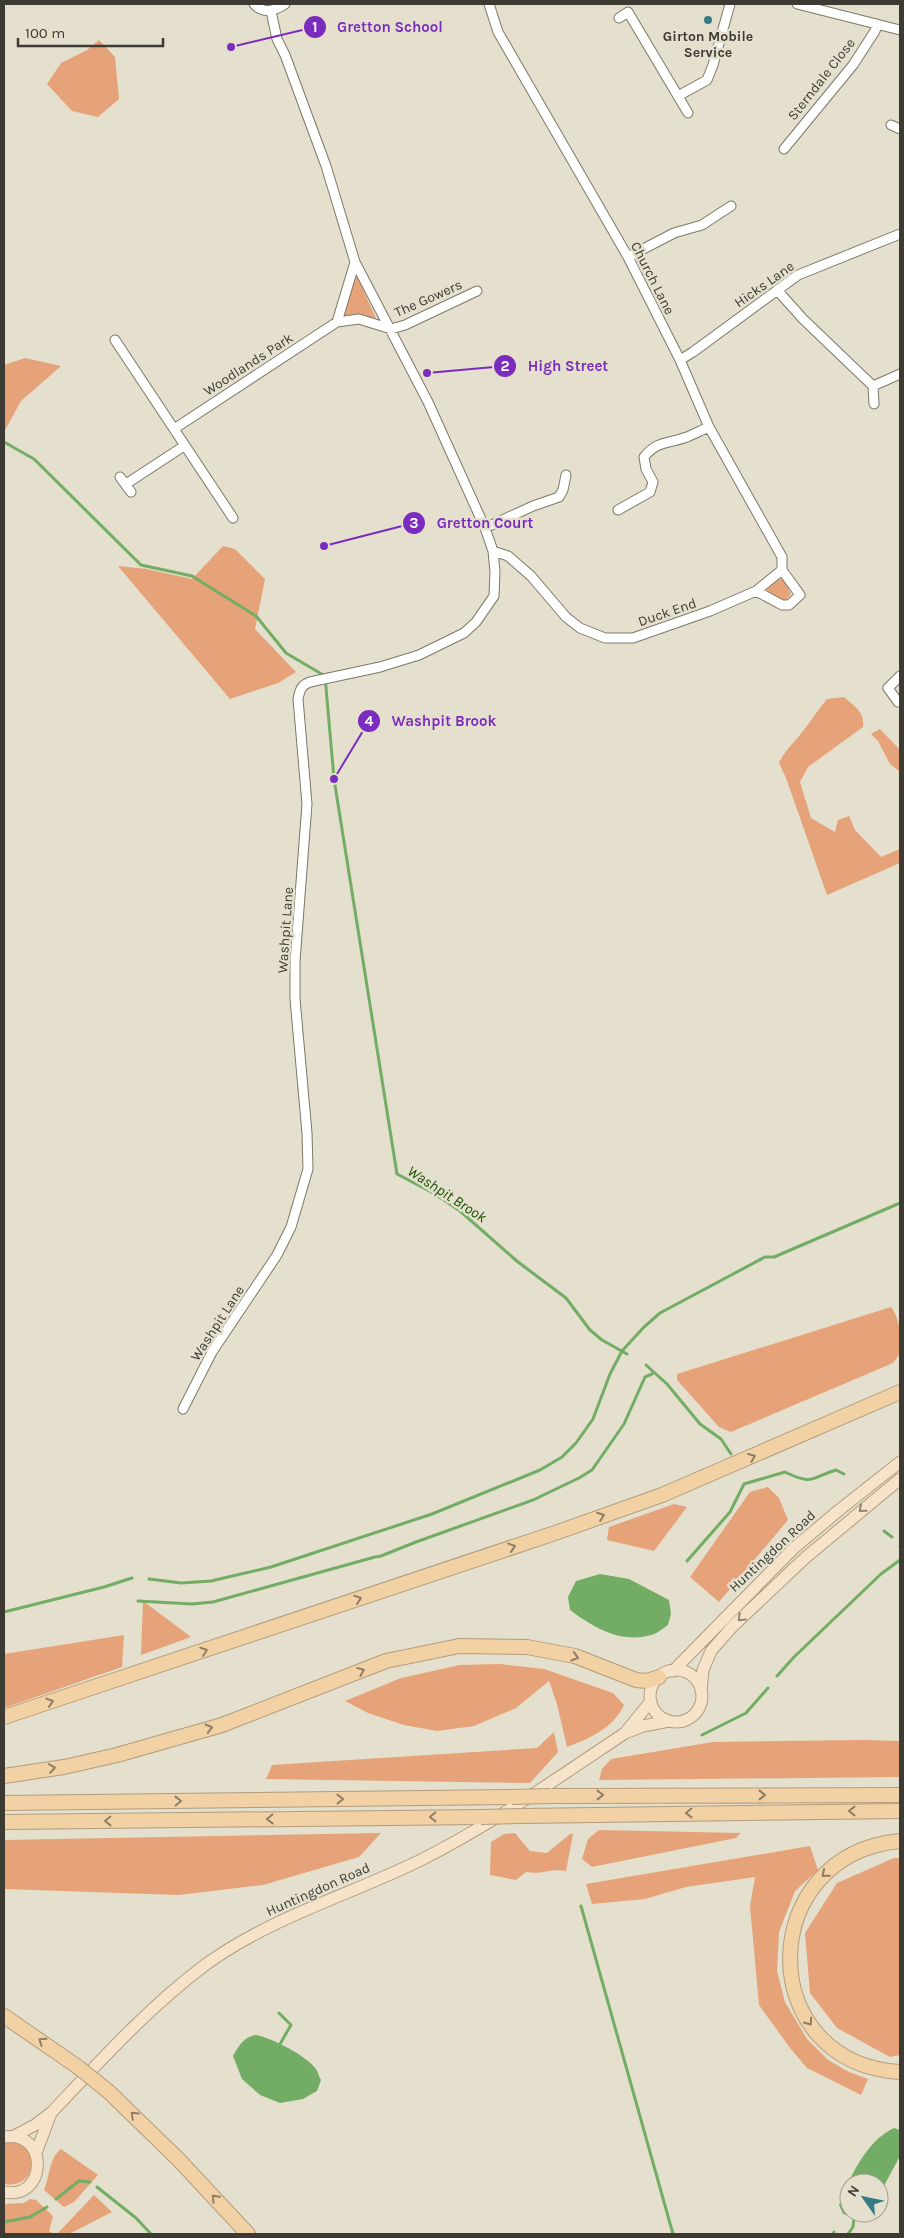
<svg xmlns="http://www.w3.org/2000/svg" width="904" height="2238" font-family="Karla,sans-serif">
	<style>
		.green { fill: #e6a278 }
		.water { fill: #73ad65 }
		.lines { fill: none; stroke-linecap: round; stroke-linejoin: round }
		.stream { stroke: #73ad65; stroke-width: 3 }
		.minor-casing { stroke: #7c7867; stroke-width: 11 }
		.major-casing { stroke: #b29c7d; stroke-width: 13 }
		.highway-casing { stroke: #b29c7d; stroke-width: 16 }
		.minor { stroke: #fff; stroke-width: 9 }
		.major { stroke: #f7e3c9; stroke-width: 11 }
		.highway { stroke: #f2d1a5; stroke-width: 14 }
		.highway-bridge-casing { stroke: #b29c7d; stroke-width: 16; stroke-linecap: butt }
		.highway-bridge { stroke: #f2d1a5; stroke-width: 14 }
		.oneway { stroke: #8e7e66 }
		.oneway2 { stroke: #908676 }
		.poi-dot { fill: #347c84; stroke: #e4e0cd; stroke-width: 2 }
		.labels { text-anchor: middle; stroke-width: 5; stroke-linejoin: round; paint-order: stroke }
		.poi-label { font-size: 14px; font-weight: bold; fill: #3c3a33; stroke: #e4e0cd }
		.street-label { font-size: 14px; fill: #3c3a33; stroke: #e4e0cd }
		.water-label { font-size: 15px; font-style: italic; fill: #195205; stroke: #e4e0cd }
		.leader { fill: none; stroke: #7b2cbf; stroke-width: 2 }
		.callout-dot { fill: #7b2cbf; stroke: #e4e0cd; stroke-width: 2 }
		.mark-label { font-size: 15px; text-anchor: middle; font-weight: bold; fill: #fff }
		.callout-label { font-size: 15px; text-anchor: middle; font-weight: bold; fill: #7b2cbf; stroke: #e4e0cd; stroke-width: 5; stroke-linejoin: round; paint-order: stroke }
	</style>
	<rect width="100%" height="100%" fill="#e4e0cd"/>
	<path class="green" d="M99,40l16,17 4,42 -21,18 -26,-6 -25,-27 14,-21 26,-13z
		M355,272l21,46 -34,-3z
		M25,358l36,8 -40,35 -17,31v-67z
		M223,546l12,3 30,30 -10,50 41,43 -18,11 -48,16 -112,-133 29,3 45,10z
		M783,579l8,15 -7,8 -18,-11 10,-11z
		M844,697c10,9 21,15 19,30l-55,40 -8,15 11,36 24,14 3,-12 11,-4 6,14 26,27 19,-8v14l-73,32 -41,-117 -7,-15c6,-13 16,-21 24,-32 9,-11 15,-22 24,-32z
		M880,729l20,21v22l-10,-8 -12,-23 -7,-7z
		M891,1307c7,8 13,34 9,46 -1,3 -5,7 -7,10l-162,69 -12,-5 -42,-47v-6z
		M768,1487l11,11 9,22 -69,82 -29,-25 60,-85z
		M674,1504l13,3 -33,44 -47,-11 2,-13z
		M143,1601l48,36 -50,18z
		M124,1635l-2,32 -118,41v-54z
		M500,1664l44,5 69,24 11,12c-11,23 -33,33 -57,42l-10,-43 -8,-23 -33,27 -42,18 -37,5 -33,-6 -36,-12 -23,-12 56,-23 59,-13z
		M554,1732l4,20 -28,31 -264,-4 6,-14 265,-17z
		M865,1740l35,1v36l-301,3 3,-11 9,-10 102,-17z
		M599,1830l142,3 -5,5 -144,29 -10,-8 6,-20z
		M381,1833l-22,24 -96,28 -85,10 -174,-6v-49z
		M515,1833l15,18 17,2 23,-19h3l-7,37c-18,-3 -22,4 -40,1l-10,8 -26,-5 1,-33 13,-8z
		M810,1846l8,24 -23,21 -16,41 -2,39 8,31 22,37 21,21 21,12 19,7 -7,16 -54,-27 -17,-20 -31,-43 -9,-99 5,-29 -69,10 -41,12 -53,5 -6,-20z
		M894,1858h6v197l-10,2 -53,-29 -27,-35 -5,-60 32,-50z
		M12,2140c5,2 11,3 14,7 16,17 0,42 -22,37v-43z
		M61,2149l37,26 -24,27 -10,5 -20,-17c6,-14 5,-32 17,-41z
		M94,2195l18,17 -43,22h-12z
		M30,2199l6,1 17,16 -4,15 5,3h-50v-30l20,-1z"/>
	<path class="water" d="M600,1574l29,5 40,21 2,14 -3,11c-5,3 -11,9 -17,10 -30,9 -58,-8 -81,-25l-2,-13 8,-16z
		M256,2035c16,3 51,21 60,34 2,3 3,8 5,11l-4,11 -14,8 -23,4 -20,-8 -18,-16 -9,-23c6,-10 10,-19 23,-21z
		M894,2128l6,2v26l-21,39v-12h-30v30h16l-7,6 -15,-5 -4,-9c11,-28 27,-64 55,-77z"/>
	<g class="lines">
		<path class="stream" d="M4,442l30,17 107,106 51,11 64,40 30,37 39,23 9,103 63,395 38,20 25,17 58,51 48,36 24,32 12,10 25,14
			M646,1365l21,19 33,40 21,15 10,15
			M884,1531l8,6
			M900,1546v1
			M687,1561l43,-49 14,-28 41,-12c29,14 25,6 51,-2l8,4
			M149,1579l32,4 30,-2 60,-14 161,-53 108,-44 22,-13 14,-14 17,-24 17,-45 12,-23 22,-24 16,-14 105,-56h9l126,-54
			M138,1601l54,3 21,-2 162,-45 6,-1 35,-14 117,-42 46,-22 13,-8 32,-46 21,-47 7,-3
			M4,1612l100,-25 28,-9
			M777,1676l17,-19 87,-83 19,-14
			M702,1735l44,-22 22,-25
			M581,1906l92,328
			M279,2013l12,12 -11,19
			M97,2187l39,31 15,16
			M56,2199l23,-18 11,1
			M4,2222l26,-5 17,-10
			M833,2234l1,-2
			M848,2234l5,-7 1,-9"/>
		<g class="minor-casing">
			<path id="minor" d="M254,4c9,10 21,7 31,0
				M489,4l9,28 130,225 52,103 29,67 73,130v13
				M797,4l103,26
				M619,18l9,-6 60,101
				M678,96l29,-16 6,-15 17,-61
				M891,125l9,4
				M784,149l69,-84 22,-34 2,-7
				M628,257l46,-24 28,-8 29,-19
				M777,290l26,29 70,67 27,-12
				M337,322l18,-60
				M115,340l118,178
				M680,360l13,-8 105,-77 102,-41
				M873,386l1,18
				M174,429l163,-107 22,-3 32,10 14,-4 72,-34
				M120,477l11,15
				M126,484l58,-38
				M618,510l32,-18 3,-10 -7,-13 -2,-12c14,-17 24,-13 43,-20 7,-3 15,-7 22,-10
				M485,528l48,-22 26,-9 4,-7 3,-15
				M493,551l15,5 23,20 35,41 14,11 25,10h28l77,-27 46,-20 26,-21
				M756,591l26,14h7l11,-10 -18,-25
				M898,702l-10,-14 12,-12
				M183,1409l29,-57 65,-97 14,-28 17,-58 -1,-36 -12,-134v-38l12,-157 -9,-105c2,-9 3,-14 12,-17l70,-15 39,-12 45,-22 12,-11 18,-26 1,-24 -2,-21 -8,-23 -57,-126 -73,-140 -29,-96 -41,-111 -8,-16 -6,-28"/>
		</g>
		<g class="major-casing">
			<path id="major" d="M650 1696a26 26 0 1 1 52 0a26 26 0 1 1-52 0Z
				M673,1671l121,-123 44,-37 62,-49
				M701,1691l2,-21 8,-19 21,-24 73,-69 95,-79
				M625,1733l26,-32
				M14,2136l21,-11 17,-13c48,-51 97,-105 153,-147 66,-48 145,-70 218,-106 71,-36 136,-82 202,-126l18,-7 26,-5
				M4,2137c46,-7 43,64 0,55
				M36,2153l15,-40"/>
		</g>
		<g class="highway-casing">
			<path id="highway" d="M4,1717l551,-184 107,-38 238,-103
				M4,1776l60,-9 53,-12 105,-30 164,-64 73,-15 68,1 48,9 61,24 11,1 12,-4
				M551,1796l349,-1
				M4,1803l508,-6
				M521,1816l379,-5
				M4,1822l477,-5
				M900,1841c-146,14 -147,222 0,231
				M4,2016l74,51
				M109,2092l70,68 69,74"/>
		</g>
		<use href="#minor" class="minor"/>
		<use href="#major" class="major"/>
		<use href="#highway" class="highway"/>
		<g class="highway-bridge-casing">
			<path id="highway-bridge" d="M512,1797l39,-1
				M481,1817l40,-1
				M78,2067l31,25"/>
		</g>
		<use href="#highway-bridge" class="highway-bridge"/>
	</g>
	<defs><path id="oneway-chevron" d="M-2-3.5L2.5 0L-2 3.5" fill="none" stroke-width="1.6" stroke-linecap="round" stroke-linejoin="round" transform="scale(1.25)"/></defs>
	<g class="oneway">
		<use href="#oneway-chevron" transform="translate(752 1457) rotate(-23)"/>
		<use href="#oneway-chevron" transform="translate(601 1516) rotate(-20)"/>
		<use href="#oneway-chevron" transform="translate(512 1547) rotate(-18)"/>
		<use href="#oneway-chevron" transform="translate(358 1599) rotate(-19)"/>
		<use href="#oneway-chevron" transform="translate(204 1651) rotate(-19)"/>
		<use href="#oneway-chevron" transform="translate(575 1657) rotate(16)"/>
		<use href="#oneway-chevron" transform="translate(361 1671) rotate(-22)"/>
		<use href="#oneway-chevron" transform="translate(50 1702) rotate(-18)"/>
		<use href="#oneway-chevron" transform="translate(209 1728) rotate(-16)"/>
		<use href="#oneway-chevron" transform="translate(52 1768) rotate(-9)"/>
		<use href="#oneway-chevron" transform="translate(600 1795)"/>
		<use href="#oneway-chevron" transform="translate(762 1795)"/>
		<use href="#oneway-chevron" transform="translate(340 1799) rotate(-1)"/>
		<use href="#oneway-chevron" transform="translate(178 1801) rotate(-1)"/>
		<use href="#oneway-chevron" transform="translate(852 1811) rotate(-180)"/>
		<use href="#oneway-chevron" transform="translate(689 1813) rotate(179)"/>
		<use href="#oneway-chevron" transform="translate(433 1817) rotate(179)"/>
		<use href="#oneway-chevron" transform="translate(270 1819) rotate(179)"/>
		<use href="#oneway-chevron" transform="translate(108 1821) rotate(179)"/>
		<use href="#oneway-chevron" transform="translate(825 1874) rotate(139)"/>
		<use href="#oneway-chevron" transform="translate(809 2022) rotate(55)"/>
		<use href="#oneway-chevron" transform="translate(42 2041) rotate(-145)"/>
		<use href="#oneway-chevron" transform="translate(134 2115) rotate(-137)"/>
		<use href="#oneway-chevron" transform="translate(215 2198) rotate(-133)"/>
	</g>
	<g class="oneway2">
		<use href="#oneway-chevron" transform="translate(862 1509) rotate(139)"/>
		<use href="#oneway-chevron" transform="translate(741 1618) rotate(136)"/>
	</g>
	<circle class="poi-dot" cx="708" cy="20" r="5"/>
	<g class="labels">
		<g class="poi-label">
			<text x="708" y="41">Girton Mobile<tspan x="708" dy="16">Service</tspan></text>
		</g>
		<g class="street-label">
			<text transform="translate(821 79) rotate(-52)" y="5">Sterndale Close</text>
			<text transform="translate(653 278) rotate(63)" y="5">Church Lane</text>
			<text transform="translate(764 284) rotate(-35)" y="5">Hicks Lane</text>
			<text transform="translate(428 298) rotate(-24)" y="5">The Gowers</text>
			<text transform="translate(248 364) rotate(-33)" y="5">Woodlands Park</text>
			<text transform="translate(667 612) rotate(-19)" y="5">Duck End</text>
			<text transform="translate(285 930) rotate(-86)" y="5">Washpit Lane</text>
			<text transform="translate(217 1323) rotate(-57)" y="5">Washpit Lane</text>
			<text transform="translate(772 1551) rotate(-43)" y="5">Huntingdon Road</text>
			<text transform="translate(318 1889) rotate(-24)" y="5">Huntingdon Road</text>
		</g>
		<g class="water-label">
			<text transform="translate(447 1194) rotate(33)" y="5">Washpit Brook</text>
		</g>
	</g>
	<path class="leader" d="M231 47L315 27M427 373L505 366M324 546L414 523M334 779L369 721"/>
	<g class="callout-dot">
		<circle cx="231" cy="47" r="5"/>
		<circle cx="427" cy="373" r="5"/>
		<circle cx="324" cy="546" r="5"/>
		<circle cx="334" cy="779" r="5"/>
		<circle cx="315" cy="27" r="12"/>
		<circle cx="505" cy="366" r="12"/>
		<circle cx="414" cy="523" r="12"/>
		<circle cx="369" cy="721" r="12"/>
	</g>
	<g class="mark-label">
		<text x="315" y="32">1</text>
		<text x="505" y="371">2</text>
		<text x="414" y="528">3</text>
		<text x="369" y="726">4</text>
	</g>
	<g class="callout-label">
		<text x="390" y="32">Gretton School</text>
		<text x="568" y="371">High Street</text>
		<text x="485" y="528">Gretton Court</text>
		<text x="444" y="726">Washpit Brook</text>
	</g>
	<rect width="904" height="2238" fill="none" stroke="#3c3a33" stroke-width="10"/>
	<g transform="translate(864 2198) rotate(303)"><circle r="24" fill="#e4e0cd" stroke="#a19e8f"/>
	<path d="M0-4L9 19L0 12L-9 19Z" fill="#347c84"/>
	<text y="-8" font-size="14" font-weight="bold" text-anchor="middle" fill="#3c3a33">N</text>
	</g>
	<path d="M18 38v8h145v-8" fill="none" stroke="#3c3a33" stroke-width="2.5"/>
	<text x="25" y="38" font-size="15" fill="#3c3a33" stroke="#e4e0cd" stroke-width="4" paint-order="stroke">100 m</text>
</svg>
